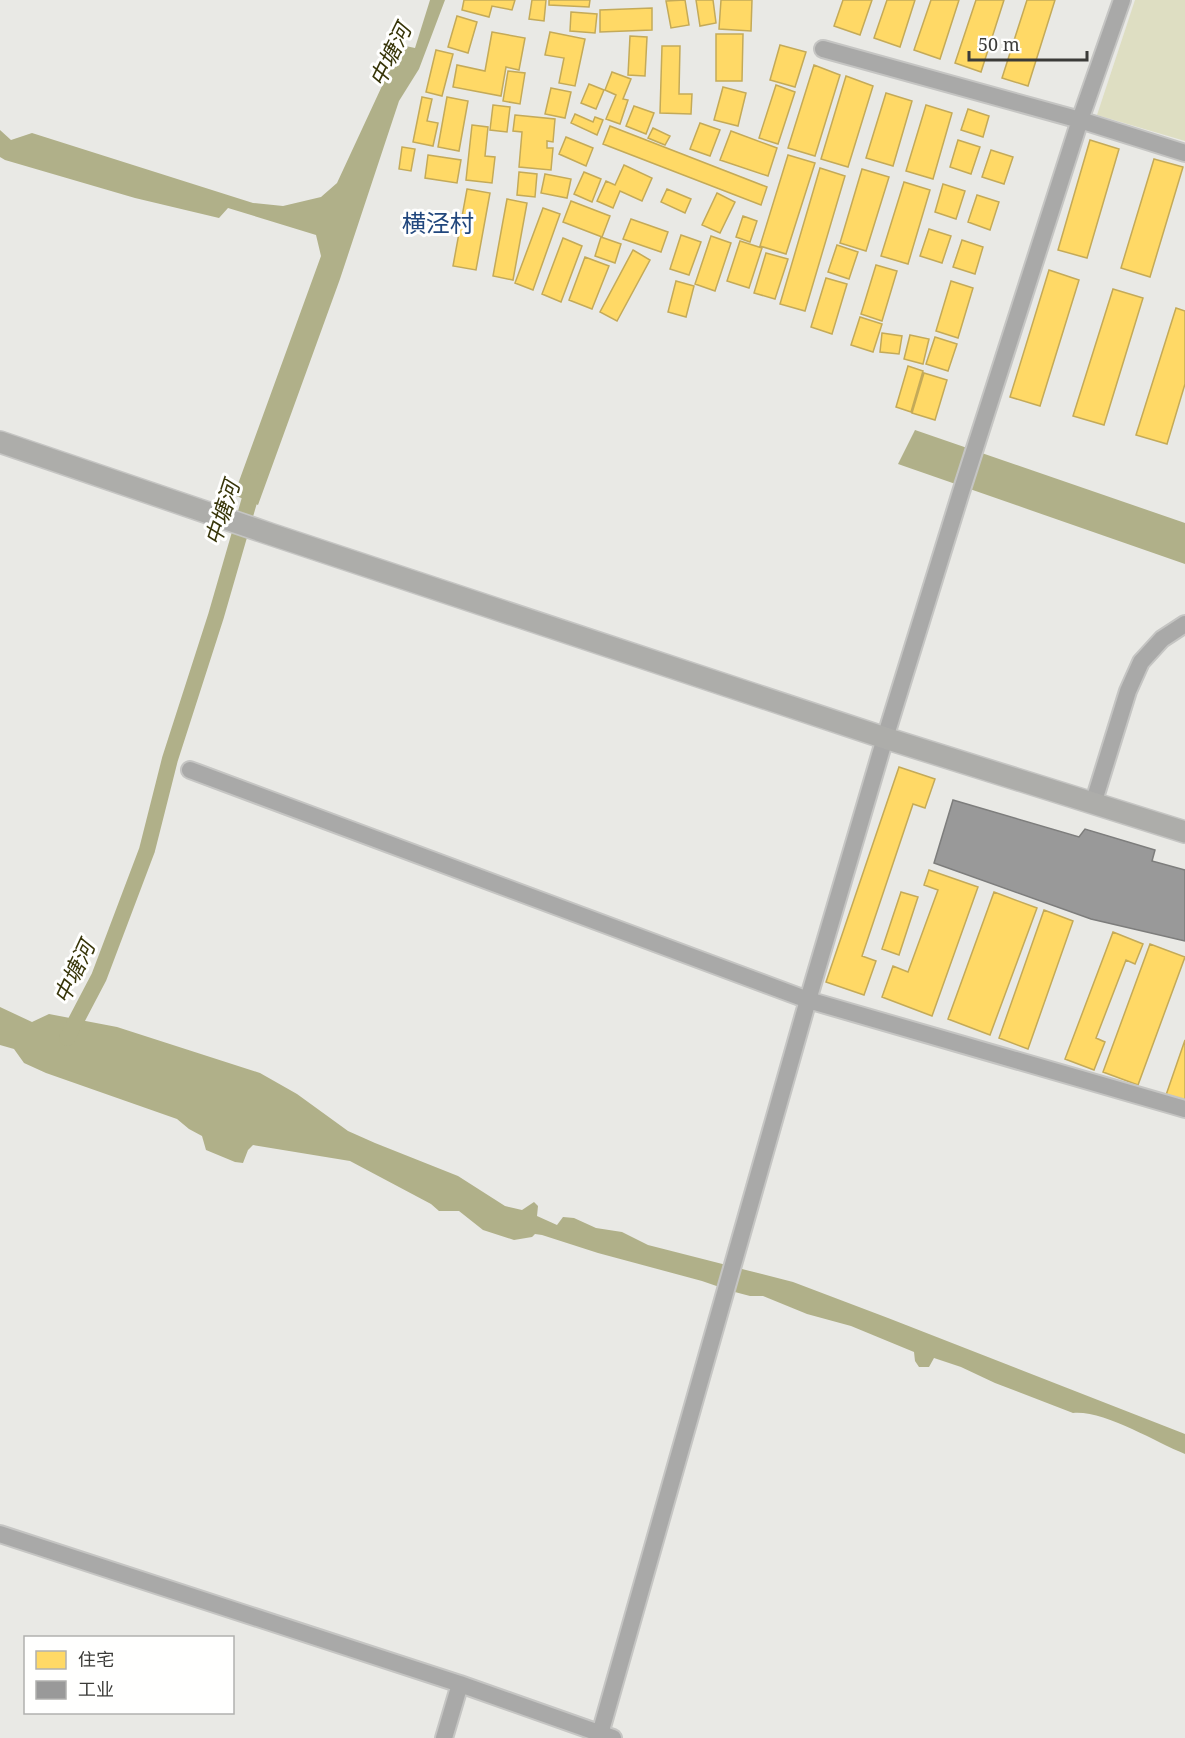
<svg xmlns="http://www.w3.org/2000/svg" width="1185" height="1738" font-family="'Noto Serif','Noto Sans SC',serif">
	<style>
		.green { fill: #dedec2 }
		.water { fill: #b0b089 }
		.homes { fill: #ffd966; stroke: #c4aa58; stroke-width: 1.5 }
		.industry { fill: #999; stroke: #7d7d7c; stroke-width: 1.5 }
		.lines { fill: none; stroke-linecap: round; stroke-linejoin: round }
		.canal { stroke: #b0b089; stroke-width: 16 }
		.minor-casing { stroke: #c5c5c3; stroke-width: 20 }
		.major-casing { stroke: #c5c5c3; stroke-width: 24 }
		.minor { stroke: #a9a9a8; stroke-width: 16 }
		.major { stroke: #adadaa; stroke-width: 21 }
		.labels { text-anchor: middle; stroke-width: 6; stroke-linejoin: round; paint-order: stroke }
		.water-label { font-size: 22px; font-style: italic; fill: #373508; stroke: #fffffe }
		.quarter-label { font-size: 24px; fill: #21477d; stroke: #fffffe }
	</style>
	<rect width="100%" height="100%" fill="#e9e9e5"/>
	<path class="green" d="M1135,0h50v141l-88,-26z"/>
	<path class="water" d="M430,0h15l-26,69 -20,32 -59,178 -82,226 -24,-10 87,-239 -5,-21 -88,-27 -9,10 -84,-20 -130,-38 -5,-3v-27l11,10 21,-7 221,70 30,3 38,-9 16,-14 64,-138 14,3z
		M915,430l270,93v41l-287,-100z
		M0,1007l32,15 17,-8 68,13 143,46 37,21 51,37 27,12 83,33 47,30 17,4 12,-8 4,4 -1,10 20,9 6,-8 11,1 22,10 26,4 26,13 145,37 95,36 297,116v20c-30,-12 -81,-44 -112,-41l-78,-30 -34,-16 -27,-9 -5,9h-10l-4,-6 -1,-9 -63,-26 -44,-12 -44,-18h-13l-19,-5 -29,-10 -104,-28 -56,-18 -7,-1 -3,3 -18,3 -31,-10 -24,-19h-20l-8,-7 -81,-43 -97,-16 -5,5 -5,13 -8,-1 -29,-12 -4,-14 -13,-7 -12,-10 -131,-46 -22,-10 -10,-14 -14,-4z"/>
	<path class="homes" d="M464,0h51l-3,10 -20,-4 -3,11 -27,-7z
		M532,0h14l-2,21 -15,-2z
		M549,0h41l-1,7 -40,-2z
		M685,0l4,25 -18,3 -5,-27z
		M696,0h17l3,23 -16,3z
		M721,0h31l-1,31 -32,-2z
		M843,0h29l-12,35 -26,-9z
		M887,0h28l-15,47 -26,-9z
		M931,0h28l-19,59 -26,-9z
		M976,0h28l-23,72 -26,-9z
		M1027,0h28l-27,86 -26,-8z
		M652,8v22l-52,2v-22z
		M571,12l26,2 -2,19 -25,-2z
		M457,16l20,6 -9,31 -20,-6z
		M492,32l33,6 -6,32 -13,-3 -5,29 -48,-9 4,-22 28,6z
		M550,32l35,7 -10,47 -16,-3 5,-25 -19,-3z
		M716,34h27l-1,47h-26z
		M630,36l17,1 -2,39 -17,-1z
		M780,45l26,7 -11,35 -25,-7z
		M662,46h18l-1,48h13l-1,20 -31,-1z
		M436,50l17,4 -11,42 -16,-4z
		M814,65l26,10 -25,81 -27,-8z
		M508,71l17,2 -5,31 -17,-3z
		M612,72l19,7 -8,20 5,1 -8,24 -14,-5 10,-24 -11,-5z
		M846,76l27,10 -25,81 -27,-8z
		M589,84l15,6 -8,19 -15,-6z
		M776,85l19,7 -17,52 -19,-6z
		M723,87l23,6 -8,33 -24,-6z
		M551,88l20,4 -6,26 -20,-4z
		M886,93l26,8 -19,65 -27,-8z
		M422,97l10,2 -5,22 11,2 -5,23 -20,-4z
		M447,97l21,4 -9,50 -21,-4z
		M493,105l17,2 -3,25 -17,-2z
		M926,105l26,8 -19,66 -27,-8z
		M634,106l20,7 -8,21 -20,-8z
		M968,109l21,7 -6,21 -22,-7z
		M575,114l18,8 2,-5 8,3 -6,15 -26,-12z
		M515,115l40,4 -2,23 -6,-1v7h6l-2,22 -32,-3 3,-35 -9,-1z
		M700,123l20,7 -10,26 -20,-7z
		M472,125l16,2 -3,29 10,1 -3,26 -26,-3z
		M610,126l157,61 -6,18 -158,-61z
		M653,128l17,8 -5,9 -17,-7z
		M731,131l46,17 -9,28 -48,-16z
		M566,137l27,11 -7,18 -27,-12z
		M958,140l22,7 -9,27 -21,-7z
		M1090,140l29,9 -32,109 -29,-8z
		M402,147l13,2 -4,22 -12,-2z
		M991,150l22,7 -9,27 -22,-7z
		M428,155l33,5 -4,23 -32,-5z
		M788,155l27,8 -29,91 -26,-8z
		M1154,159l29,8 -33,110 -29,-9z
		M624,165l28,13 -10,23 -22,-10 -7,17 -16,-7 9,-20 9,4z
		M820,168l25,8 -40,135 -25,-7z
		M862,169l27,8 -23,74 -26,-8z
		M519,172l18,2 -2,23 -18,-2z
		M584,172l17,7 -9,23 -18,-8z
		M545,174l26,5 -4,19 -26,-5z
		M904,182l26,8 -22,74 -27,-8z
		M943,184l22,7 -9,28 -21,-7z
		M467,189l23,4 -14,77 -23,-4z
		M667,189l24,10 -6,14 -24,-11z
		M717,193l18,9 -15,31 -18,-8z
		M977,195l22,7 -9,28 -22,-8z
		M507,199l20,4 -14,77 -20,-4z
		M571,201l39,15 -8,21 -39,-15z
		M543,208l17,6 -27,76 -18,-7z
		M743,216l14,5 -7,21 -14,-5z
		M631,219l37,13 -7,20 -38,-13z
		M929,229l22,7 -9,27 -22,-7z
		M681,235l20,7 -12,33 -19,-6z
		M711,236l20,7 -16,48 -20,-7z
		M601,237l20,7 -6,19 -20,-7z
		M563,238l19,8 -21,56 -19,-8z
		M962,240l21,7 -8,27 -22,-7z
		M740,241l22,7 -13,40 -22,-7z
		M837,245l21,7 -9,27 -21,-7z
		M633,250l17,10 -33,61 -17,-9z
		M766,253l22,6 -13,40 -21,-6z
		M585,257l24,9 -17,43 -23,-9z
		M876,265l21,6 -15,50 -21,-7z
		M1049,270l30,10 -39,126 -30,-9z
		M826,278l21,6 -15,50 -21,-7z
		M676,281l18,5 -8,31 -18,-5z
		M951,281l22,7 -15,50 -22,-7z
		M1113,289l30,9 -39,127 -31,-9z
		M1176,308l9,3v73l-18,60 -31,-9z
		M860,317l22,7 -9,28 -22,-7z
		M882,333l20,3 -3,18 -19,-2z
		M910,335l19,4 -6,25 -19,-5z
		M935,337l22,7 -9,27 -22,-7z
		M908,366l15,5 -12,41 -15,-5z
		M924,373l23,7 -12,40 -23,-7z
		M899,767l36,12 -10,29 -12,-4 -51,152 14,5 -12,34 -38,-13z
		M929,870l49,17 -46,129 -50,-19 11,-31 15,6 30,-82 -14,-5z
		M901,892l17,5 -19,58 -17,-6z
		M994,892l43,16 -47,127 -42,-16z
		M1044,910l29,11 -45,128 -29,-11z
		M1113,932l30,12 -8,20 -9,-4 -30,78 9,4 -11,28 -29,-11z
		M1150,944l35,13 -47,128 -35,-13z
		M1185,1040v65l-20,-7z"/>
	<path class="industry" d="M953,800l126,37 6,-8 70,21 -3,11 33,9v71l-94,-22 -157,-56z"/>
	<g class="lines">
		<path class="canal" d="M67,1038l32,-61 48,-127 23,-91 46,-143 39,-135"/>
		<g class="minor-casing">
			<path id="minor" d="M823,49l257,71 105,33
				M190,770l618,230 377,109
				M1093,804l35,-113 13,-29 21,-23 23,-15
				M0,1534l460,150
				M600,1734l208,-734 77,-262 76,-246 119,-372 42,-120
				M444,1738l16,-54 153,54"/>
		</g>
		<g class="major-casing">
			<path id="major" d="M0,442l270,92 615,204 300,94"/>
		</g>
		<use href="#minor" class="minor"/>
		<use href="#major" class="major"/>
	</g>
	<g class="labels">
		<g class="water-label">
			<text transform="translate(390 55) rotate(-64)" y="8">中塘河</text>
			<text transform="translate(222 513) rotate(-72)" y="8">中塘河</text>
			<text transform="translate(74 972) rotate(-65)" y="8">中塘河</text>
		</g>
		<g class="quarter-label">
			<text x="438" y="232">横泾村</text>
		</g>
	</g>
	<rect x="24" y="1636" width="210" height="78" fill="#fffffe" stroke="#b1b1af" stroke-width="1.5"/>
	<rect x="36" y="1651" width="30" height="18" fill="#ffd966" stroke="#b1b1af" stroke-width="1.5"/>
	<text x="78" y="1666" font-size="18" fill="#3b3b38">住宅</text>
	<rect x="36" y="1681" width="30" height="18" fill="#999999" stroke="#b1b1af" stroke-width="1.5"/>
	<text x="78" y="1696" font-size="18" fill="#3b3b38">工业</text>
	<path d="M969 51v9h118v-9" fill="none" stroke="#3b3b38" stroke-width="3"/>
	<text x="978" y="51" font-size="18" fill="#3b3b38" stroke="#fffffe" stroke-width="4.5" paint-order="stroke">50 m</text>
</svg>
